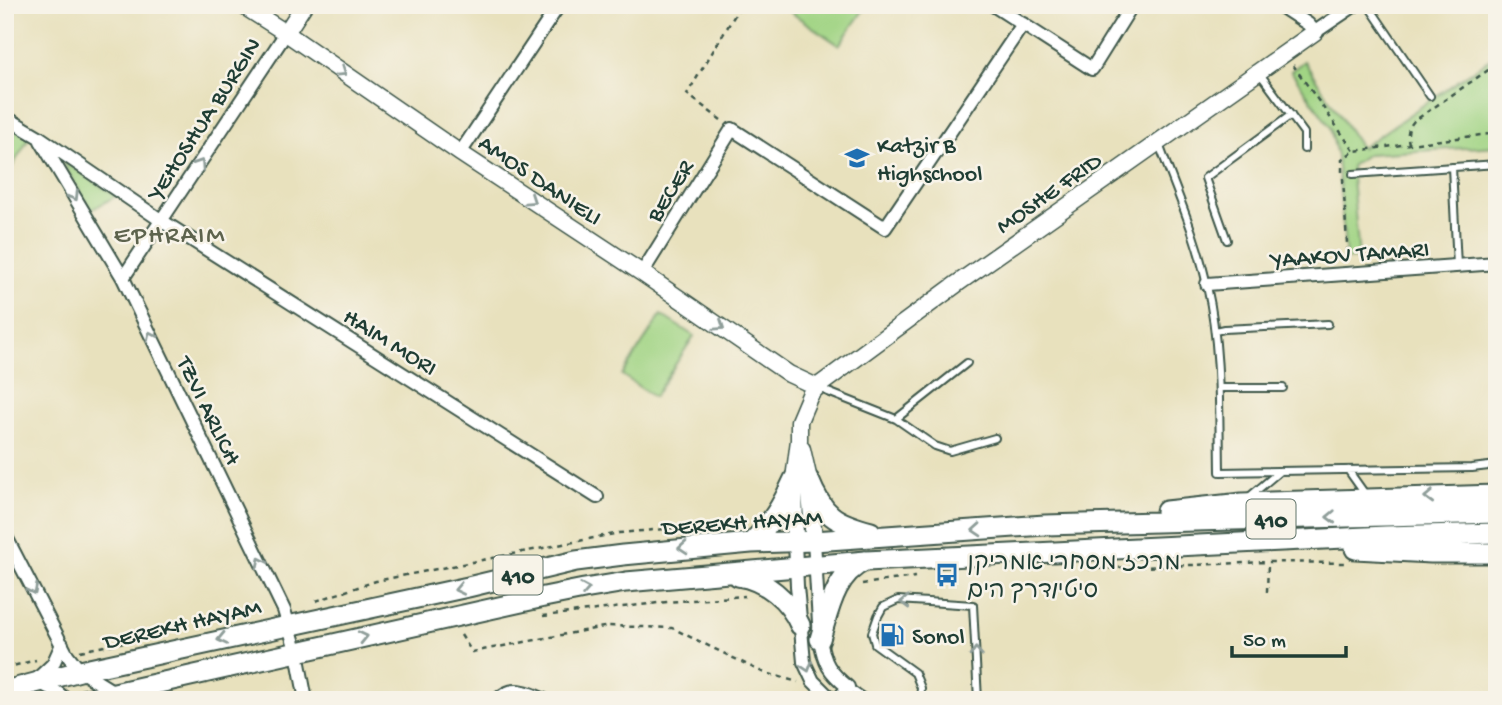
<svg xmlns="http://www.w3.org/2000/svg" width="1502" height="705" font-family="'Gochi Hand','Playpen Sans Hebrew',sans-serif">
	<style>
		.green { fill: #a1d484; stroke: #60885c; stroke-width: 2 }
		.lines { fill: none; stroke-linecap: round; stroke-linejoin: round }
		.service-casing { stroke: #3d5649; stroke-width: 10 }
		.minor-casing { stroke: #3d5649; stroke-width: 16 }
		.tertiary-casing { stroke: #3d5649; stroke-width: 19 }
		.primary-casing { stroke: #3d5649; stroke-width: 23 }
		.path { stroke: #3d5649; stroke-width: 2.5; stroke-dasharray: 5 5; stroke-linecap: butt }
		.service { stroke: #fff; stroke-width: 6 }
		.minor { stroke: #fff; stroke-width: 12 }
		.tertiary { stroke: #fff; stroke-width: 16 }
		.primary { stroke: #fff; stroke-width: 19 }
		.oneway { stroke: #8f9e9a }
		.labels { text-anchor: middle; stroke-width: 5; stroke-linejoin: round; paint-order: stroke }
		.shield { fill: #f7f3e8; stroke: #60746a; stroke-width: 2 }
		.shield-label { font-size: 23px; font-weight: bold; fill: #1f3d34 }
		.street-label { font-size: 24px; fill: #1f3d34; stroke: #f7f3e8 }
		.poi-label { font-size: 24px; fill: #1f3d34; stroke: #f7f3e8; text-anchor: start }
		.neighbourhood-label { font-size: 26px; letter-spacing: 2px; fill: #5d634d; stroke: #f7f3e8 }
	</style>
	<rect width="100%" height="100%" fill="#f7f3e8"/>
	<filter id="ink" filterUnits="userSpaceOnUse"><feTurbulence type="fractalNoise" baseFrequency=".0143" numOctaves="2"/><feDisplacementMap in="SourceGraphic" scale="14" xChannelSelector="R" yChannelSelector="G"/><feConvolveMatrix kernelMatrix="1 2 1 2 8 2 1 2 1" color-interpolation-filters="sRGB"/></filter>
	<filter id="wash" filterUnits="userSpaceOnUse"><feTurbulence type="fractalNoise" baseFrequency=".00686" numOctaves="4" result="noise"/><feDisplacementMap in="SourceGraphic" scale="28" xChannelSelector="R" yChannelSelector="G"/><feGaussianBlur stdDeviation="1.57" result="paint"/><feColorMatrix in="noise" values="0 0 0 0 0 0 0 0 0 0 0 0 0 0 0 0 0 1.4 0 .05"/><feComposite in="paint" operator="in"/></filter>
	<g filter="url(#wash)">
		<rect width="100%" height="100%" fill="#e8e1bd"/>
		<path class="green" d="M780,5h87l-28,40z
			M1497,54v92l-129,8 -17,12 8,92 -13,1 -9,-103 -7,-29 -39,-56 13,-10 57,87z
			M5,124l24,14 -24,41z
			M61,160l55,36 -25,14z
			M661,315l33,21 -40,61 -32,-22z
			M402,694l1,6h-54v-5z"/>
	</g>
	<g filter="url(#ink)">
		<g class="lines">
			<g class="service-casing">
				<path id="service" d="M1368,5l62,91
					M1493,5l4,5
					M1260,74l44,59v16
					M1159,144c17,47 38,93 48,142 14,61 12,124 13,186l252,-4 25,-3
					M1452,167l5,99
					M1353,174l144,-10
					M1227,240l-22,-62 86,-63
					M1215,331l9,-2 104,-5
					M818,388l78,31 39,27 15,5 45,-13
					M1219,388h64
					M896,419l71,-56
					M1348,470l17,24
					M1249,497l31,-26
					M848,687l19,13
					M494,700c16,-21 38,-10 57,0
					M920,700l1,-12 -6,-15 -40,-29 -3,-11 6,-17 5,-9 15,-7 75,5 5,95"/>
			</g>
			<g class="minor-casing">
				<path id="minor" d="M993,5l99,64 40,-64
					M1279,5l29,19 7,8 40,-27
					M286,33l-163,245 161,332 13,43 9,47
					M5,117l34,20 123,84 435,276
					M41,141l82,137
					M460,153l99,-148
					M642,273l90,-144 153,99 138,-204
					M1207,284l290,-21
					M5,535l61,118 14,18 34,21
					M814,541l6,98c4,24 9,33 28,48l-10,13
					M795,542l2,44 7,76 9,19 19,19
					M36,680l17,-16 9,-20
					M38,683c11,3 20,9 28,17"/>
			</g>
			<g class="tertiary-casing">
				<path id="tertiary" d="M242,5l44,28 174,120 182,120 147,101 28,13
					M286,33l18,-28
					M802,449l7,31 5,61
					M795,542l-1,-63 5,-39v-19l11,-26 7,-8 141,-104 357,-251"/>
			</g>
			<g class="primary-casing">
				<path id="primary" d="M809,480c14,35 26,43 62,52
					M1166,511l76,-8 255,-8
					M751,543c21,-20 31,-38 43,-64
					M1355,549l76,4h66
					M738,576c28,4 51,24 62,49
					M820,639c9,-29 15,-65 45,-78
					M5,691l75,-20 388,-84 108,-26 47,-6 128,-12 63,-2 231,-16 452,-12
					M83,700l461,-103 40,-8 42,-7 240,-21 520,-25 111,-3"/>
			</g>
			<path class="path" d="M1293,65l61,86
				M721,120l-34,-26 54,-89
				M1409,144c-2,-10 -2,-15 5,-23l83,-57
				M1342,172v-13l12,-8 143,-18
				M1343,178l5,81
				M1089,569l179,-7 77,1
				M862,584l53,-7
				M1267,592l1,-28
				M316,601l60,-20 243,-48 127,-11
				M543,616l124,-14 78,-6
				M461,635l11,17 137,-26 63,2 90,44 36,10
				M80,651l73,-15
				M5,668l31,-8"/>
			<use href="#service" class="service"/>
			<use href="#minor" class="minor"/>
			<use href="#tertiary" class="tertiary"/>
			<use href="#primary" class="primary"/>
		</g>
		<defs><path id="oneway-chevron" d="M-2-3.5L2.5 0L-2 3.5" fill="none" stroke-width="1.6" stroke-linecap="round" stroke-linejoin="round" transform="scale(1.75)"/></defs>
		<g class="oneway">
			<use href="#oneway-chevron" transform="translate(342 72) rotate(34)"/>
			<use href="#oneway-chevron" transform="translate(200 164) rotate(-57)"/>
			<use href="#oneway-chevron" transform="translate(74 196) rotate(59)"/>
			<use href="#oneway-chevron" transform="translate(531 200) rotate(34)"/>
			<use href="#oneway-chevron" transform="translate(720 326) rotate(34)"/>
			<use href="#oneway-chevron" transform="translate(151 336) rotate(-116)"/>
			<use href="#oneway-chevron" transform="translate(1429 497) rotate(178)"/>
			<use href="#oneway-chevron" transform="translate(1331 517) rotate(178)"/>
			<use href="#oneway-chevron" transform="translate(977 530) rotate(176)"/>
			<use href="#oneway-chevron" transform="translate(683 548) rotate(176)"/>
			<use href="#oneway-chevron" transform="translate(261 562) rotate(-116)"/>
			<use href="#oneway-chevron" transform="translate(459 589) rotate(168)"/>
			<use href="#oneway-chevron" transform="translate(585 589) rotate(-10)"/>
			<use href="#oneway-chevron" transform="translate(33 590) rotate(63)"/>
			<use href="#oneway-chevron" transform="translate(905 602) rotate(178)"/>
			<use href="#oneway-chevron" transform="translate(363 637) rotate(-13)"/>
			<use href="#oneway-chevron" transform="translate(222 639) rotate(167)"/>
			<use href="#oneway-chevron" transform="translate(976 652) rotate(-93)"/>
			<use href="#oneway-chevron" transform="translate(807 667) rotate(72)"/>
		</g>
	</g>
	<defs>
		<g id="school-bare" transform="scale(1.89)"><path d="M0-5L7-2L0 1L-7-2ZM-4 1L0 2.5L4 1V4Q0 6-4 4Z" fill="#1f6fb2" stroke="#f7f3e8" stroke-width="2.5" paint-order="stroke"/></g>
		<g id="bus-bare" transform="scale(1.89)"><path d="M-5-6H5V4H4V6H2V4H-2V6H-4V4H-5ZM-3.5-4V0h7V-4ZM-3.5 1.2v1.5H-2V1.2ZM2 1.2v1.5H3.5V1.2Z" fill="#1f6fb2" stroke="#f7f3e8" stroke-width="2.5" paint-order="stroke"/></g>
		<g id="fuel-bare" transform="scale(1.89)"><path d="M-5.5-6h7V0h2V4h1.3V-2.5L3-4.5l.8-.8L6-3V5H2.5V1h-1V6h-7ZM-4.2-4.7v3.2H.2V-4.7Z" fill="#1f6fb2" stroke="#f7f3e8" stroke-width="2.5" paint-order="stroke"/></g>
	</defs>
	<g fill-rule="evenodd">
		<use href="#school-bare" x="857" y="158"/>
		<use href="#bus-bare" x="947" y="575"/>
		<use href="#fuel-bare" x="892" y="635"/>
	</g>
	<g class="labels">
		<g class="shield">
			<rect x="1246.5" y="499.5" width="49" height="39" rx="5"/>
			<rect x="493.5" y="555.5" width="49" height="39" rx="5"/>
		</g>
		<g class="shield-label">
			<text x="1271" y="527">410</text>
			<text x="518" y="583">410</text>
		</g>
		<g class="street-label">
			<text transform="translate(203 118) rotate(-57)" y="8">YEHOSHUA BURGIN</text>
			<text transform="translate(541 179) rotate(34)" y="8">AMOS DANIELI</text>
			<text transform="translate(669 190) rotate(-58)" y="8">BECER</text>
			<text transform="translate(1048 192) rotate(-35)" y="8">MOSHE FRID</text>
			<text transform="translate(1350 253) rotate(-4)" y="8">YAAKOV TAMARI</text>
			<text transform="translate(391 341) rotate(32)" y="8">HAIM MORI</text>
			<text transform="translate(210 410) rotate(64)" y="8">TZVI ARLICH</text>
			<text transform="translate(742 521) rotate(-4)" y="8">DEREKH HAYAM</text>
			<text transform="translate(182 623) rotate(-13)" y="8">DEREKH HAYAM</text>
		</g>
		<g class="poi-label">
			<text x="877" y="152">Katzir B<tspan x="877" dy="28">Highschool</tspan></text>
			<text x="967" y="569">מרכז מסחרי אמריקן<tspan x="967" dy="28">סיטי/דרך הים</tspan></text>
			<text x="912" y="643">Sonol</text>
		</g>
		<g class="neighbourhood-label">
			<text x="170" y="242">EPHRAIM</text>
		</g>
	</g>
	<rect width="1502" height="705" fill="none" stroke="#f7f3e8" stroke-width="28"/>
	<path d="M1232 646v10h114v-10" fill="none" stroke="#1f3d34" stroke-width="3.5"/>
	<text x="1243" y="646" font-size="21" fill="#1f3d34" stroke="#f7f3e8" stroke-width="5" paint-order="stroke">50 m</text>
</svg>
